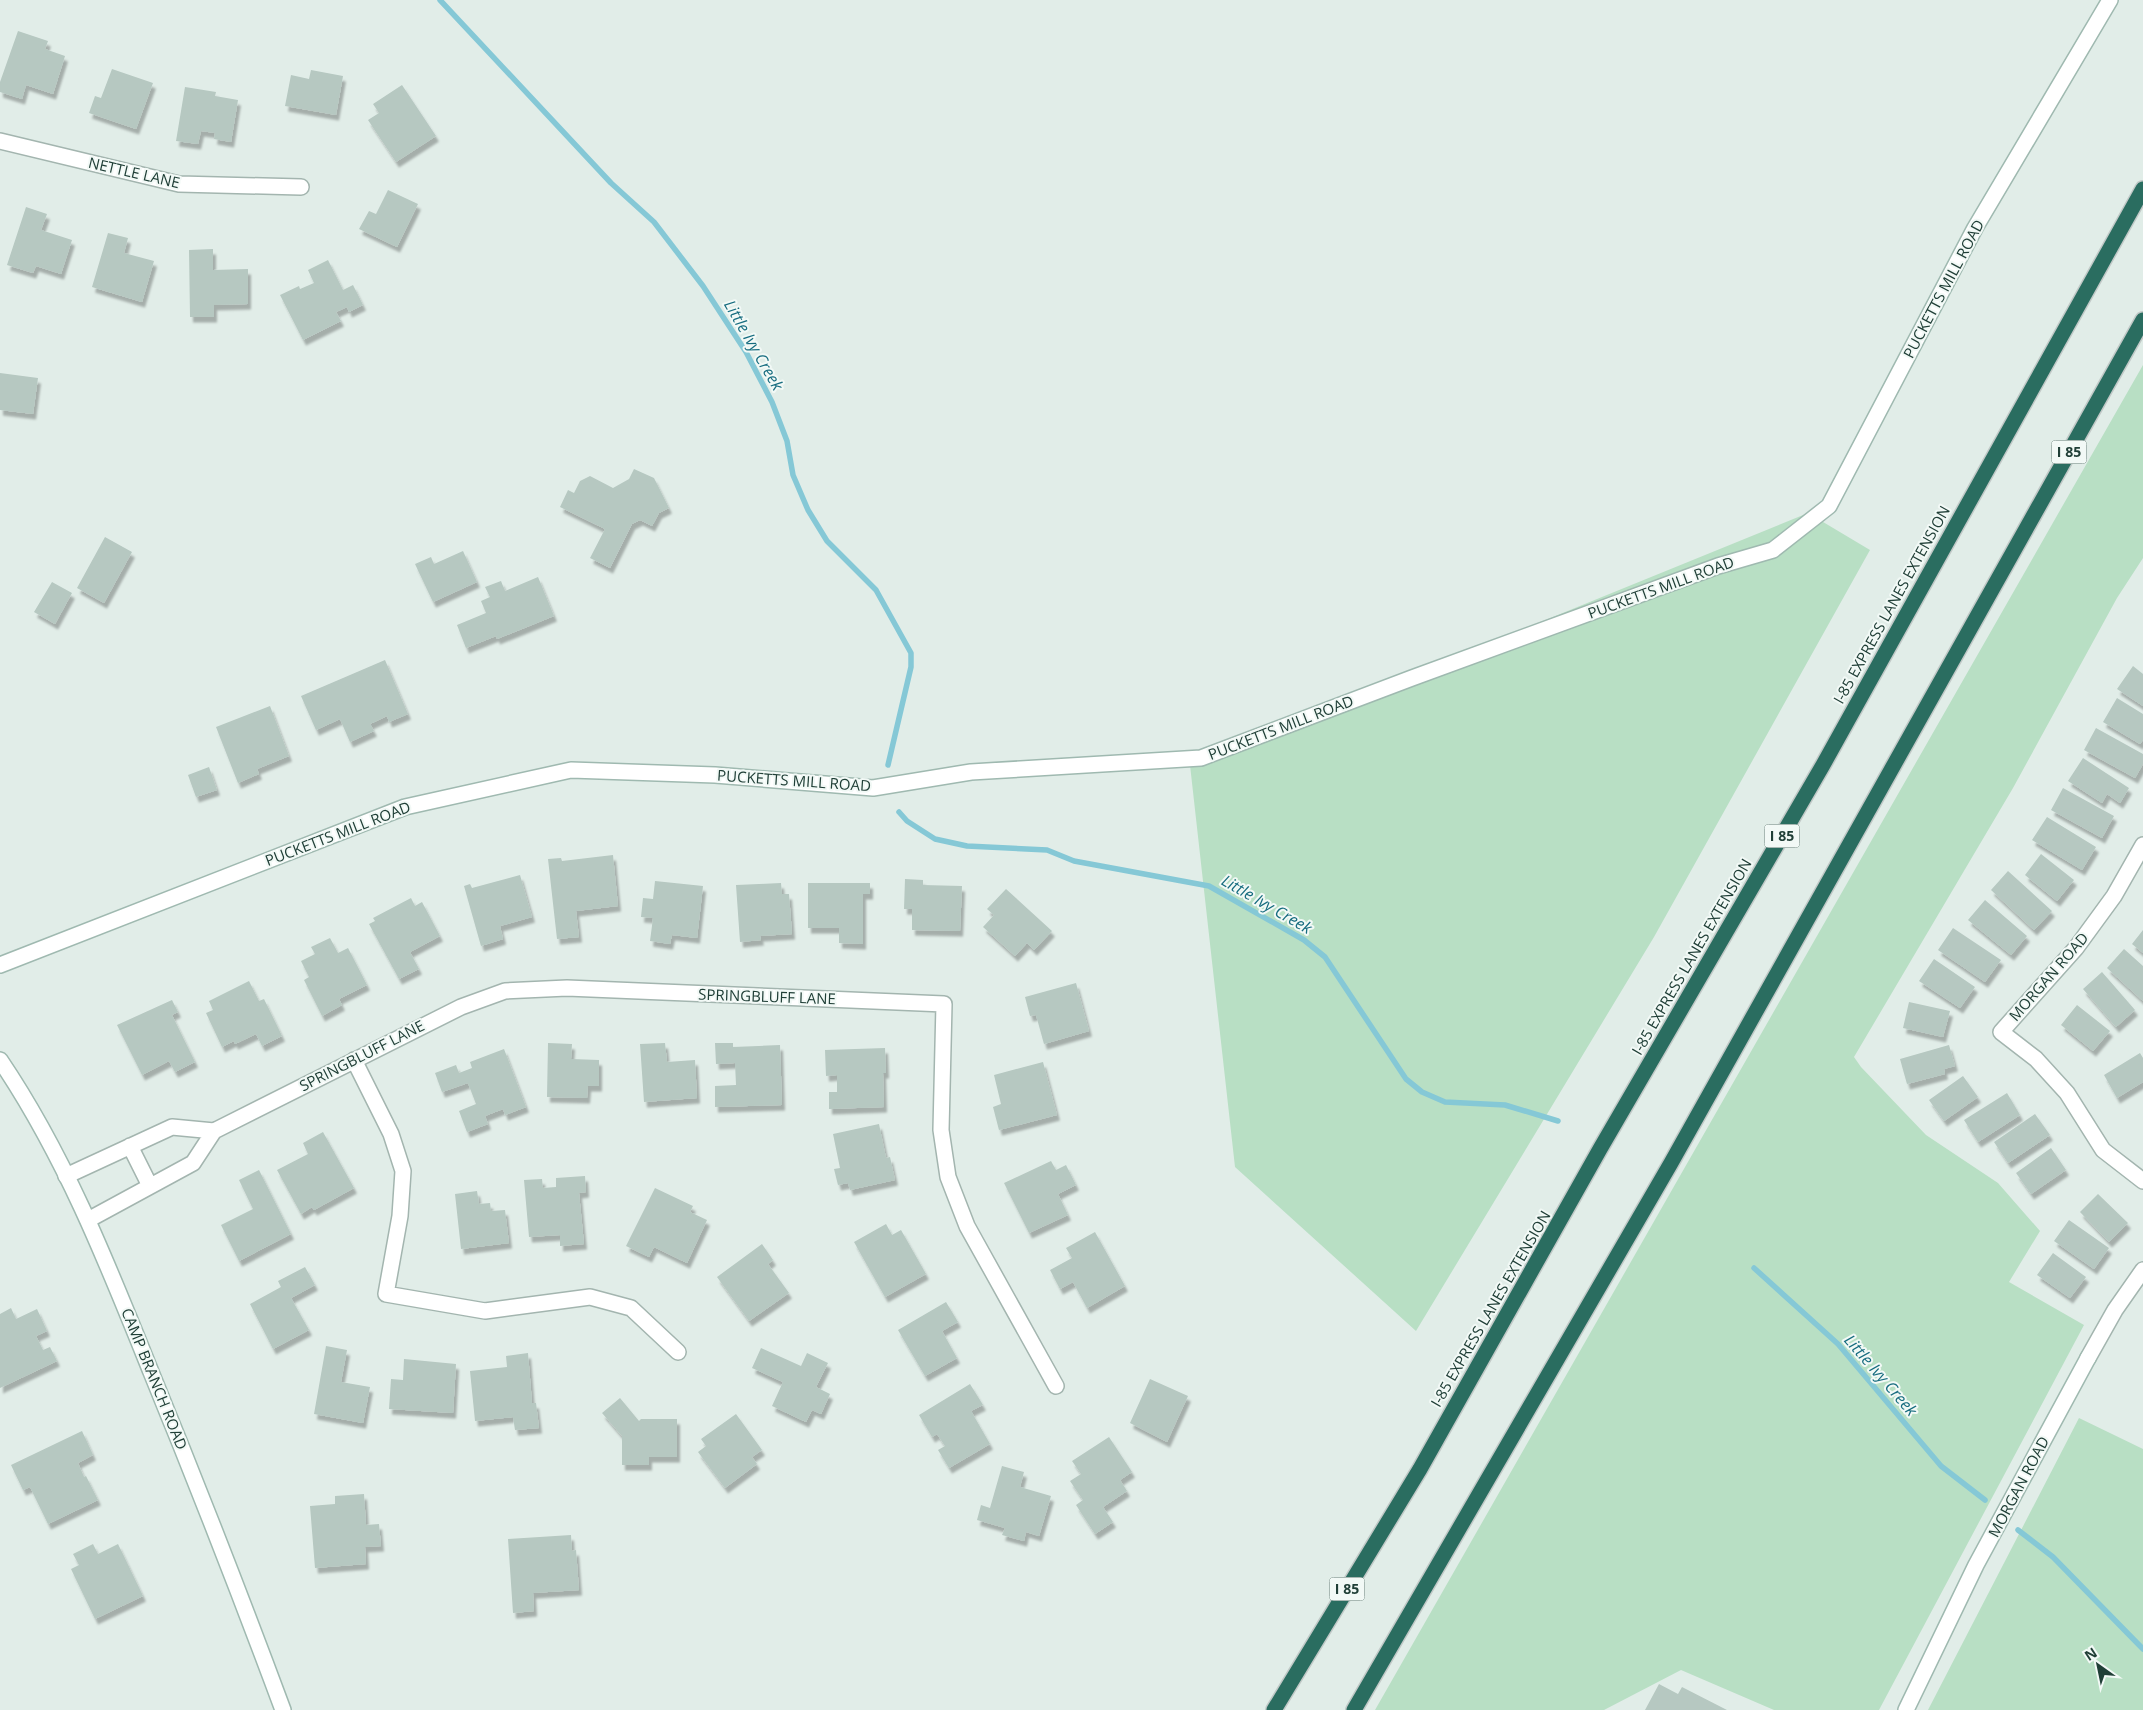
<svg xmlns="http://www.w3.org/2000/svg" width="2143" height="1710" font-family="'Open Sans',sans-serif">
	<style>
		.green { fill: #b8dfc4 }
		.lines { fill: none; stroke-linecap: round; stroke-linejoin: round }
		.stream { stroke: #85c8d6; stroke-width: 5.5 }
		.building { fill: #b6c8c1; filter: url(#shadow) }
		.street-casing { stroke: #a3b5af; stroke-width: 18 }
		.secondary-casing { stroke: #9fb9b0; stroke-width: 18 }
		.highway-casing { stroke: #c1c9c7; stroke-width: 18 }
		.street { stroke: #fff; stroke-width: 15 }
		.secondary { stroke: #fff; stroke-width: 15 }
		.highway { stroke: #2a6d60; stroke-width: 15 }
		.labels { text-anchor: middle; stroke-width: 4; stroke-linejoin: round; paint-order: stroke }
		.shield { fill: #f2f9f6; stroke: #5f7770; stroke-width: 1 }
		.shield-label { font-size: 14px; font-weight: bold; fill: #203f37 }
		.street-label { font-size: 15px; fill: #203f37; stroke: #f2f9f6 }
		.water-label { font-size: 16px; font-style: italic; fill: #166c7f; stroke: #f2f9f6 }
	</style>
	<defs>
		<filter id="shadow"><feDropShadow dx="3" dy="5.5" stdDeviation="1" flood-color="#0004"/></filter>
	</defs>
	<rect width="100%" height="100%" fill="#e1ede8"/>
	<path class="green" d="M2143,365v193l-26,40 -104,190 -159,269 7,10 65,68 72,48 42,48 -31,51 75,43 -205,385h-105l-93,-40 -77,40h-229z
		M1808,513l62,37 -216,387 -238,394 -181,-164 -45,-402z
		M2079,1418l64,31v261h-215z"/>
	<g class="lines">
		<path class="stream" d="M440,0l171,183 43,39 49,64 43,66 26,50 15,39 6,34 15,35 19,31 49,49 35,63v14l-23,98
			M899,812l8,9 28,18 32,7 80,4 27,11 135,25 95,54 21,17 81,122 16,13 23,10 60,3 53,16
			M1754,1268l84,76 103,122 44,34
			M2018,1530l35,27 90,92"/>
	</g>
	<path class="building" d="M18,31l30,10 -3,8 20,7 -12,38 -27,-9 -4,14 -22,-7v-10z
		M112,69l41,14 -17,46 -47,-16 6,-17 6,2z
		M311,70l32,6 -7,39 -51,-9 6,-31 18,4z
		M402,85l34,51 -40,26 -28,-42 11,-7 -6,-9z
		M185,87l31,5 -1,4 23,4 -7,42 -17,-3 1,-6 -14,-2 -3,13 -22,-3z
		M388,190l30,14 -21,43 -38,-18 10,-18 7,3z
		M26,207l21,7 -6,16 31,10 -11,34 -25,-8 -3,7 -26,-8z
		M108,233l20,5 -4,15 30,8 -12,41 -50,-15z
		M213,249v21l35,-1v35l-34,1v12h-24l-1,-67z
		M328,260l15,30 10,-5 10,20 -14,7 -2,-5 -11,5 5,9 -38,19 -23,-45 19,-9 1,3 14,-6 -6,-13z
		M0,373l38,5 -5,36 -33,-4z
		M634,469l20,9 15,30 -10,5 -7,13 -12,-6 -8,4 -22,44 -20,-10 15,-29 -45,-22 8,-17 6,3 6,-12 10,-5 23,12 16,-9z
		M105,537l27,15 -28,51 -27,-15z
		M463,551l14,31 -44,20 -18,-38 16,-7 3,7z
		M538,577l16,39 -57,23 -1,-3 -30,12 -9,-23 29,-12 -5,-12 9,-4 -5,-10 16,-6 4,10z
		M52,582l20,11 -17,31 -21,-12z
		M385,660l23,54 -19,8 -2,-6 -17,8 4,7 -24,11 -10,-23 -24,11 -15,-34z
		M2133,666l10,8v32l-26,-17z
		M2117,698l26,16v26l-3,4 -37,-22z
		M270,706l19,50 -32,13 2,5 -21,9 -22,-56z
		M2096,728l47,26v10l-8,14 -51,-28z
		M2083,758l46,30 -9,15 -13,-9 -5,9 -34,-22z
		M209,767l8,23 -21,7 -8,-22z
		M2063,788l51,28 -12,22 -51,-28z
		M2047,817l49,30 -14,23 -50,-30z
		M2041,854l33,26 -17,21 -32,-26z
		M613,855l5,51 -42,5 3,26 -22,2 -9,-80 13,-1 1,3z
		M2008,871l44,40 -18,19 -43,-40z
		M520,875l12,42 -32,9 3,13 -22,7 -17,-60 6,-2 2,4z
		M905,879l18,1v5l39,1 -2,45 -48,-1v-21h-8z
		M655,881l48,5 -6,52 -25,-3 -2,9 -20,-3 3,-23 -12,-1 2,-19 10,1z
		M781,883l1,11h7l3,40 -32,2 1,4 -21,2 -4,-57z
		M808,883h62v11h-7v50l-24,-1v-15h-31z
		M1006,889l46,42 -18,19 -7,-7 -12,13 -32,-29 11,-12 -7,-6z
		M411,898l4,8 7,-4 18,34 -30,16 9,17 -20,10 -30,-55 6,-3 -2,-3z
		M1985,900l42,36 -16,19 -43,-35z
		M1953,928l48,32 -16,22 -47,-32z
		M2143,930v23l-11,-9z
		M330,938l8,15 10,-5 19,37 -28,14 3,6 -20,11 -18,-36 5,-3 -8,-16 14,-7 -4,-7z
		M2124,949l19,17v35l-36,-33z
		M1934,959l41,28 -15,21 -41,-27z
		M2102,972l33,38 -19,17 -33,-38z
		M249,981l10,20 5,-2 18,37 -20,10 -6,-12 -21,10 -1,-3 -12,6 -16,-34 7,-3 -4,-9z
		M1076,983l13,48 -45,13 -8,-29 -6,1 -5,-19z
		M172,1000l6,12 -6,3 23,47 -20,10 -6,-11 -27,14 -25,-50z
		M1909,1002l41,9 -7,26 -40,-9z
		M2077,1005l33,26 -17,20 -32,-26z
		M548,1043l24,1 -1,15 28,1v26h-11l-1,12 -40,-1z
		M665,1043l2,19 28,-2 2,38 -53,4 -4,-58z
		M715,1043h18v4l47,-2 2,60 -67,2v-21l21,-1 -1,-22 -19,1z
		M1949,1045l6,21 -11,3 1,5 -38,10 -7,-25z
		M885,1048l1,25h-3l1,34 -55,2v-17h8v-17l-11,1 -1,-26z
		M504,1049l22,58 -21,8 -2,-6 -18,7 3,8 -21,8 -8,-21 17,-7 -8,-21 -26,9 -7,-19 21,-8 3,8 13,-5 -2,-6z
		M2140,1053l3,5v24l-26,16 -13,-23z
		M1043,1062l14,53 -58,15 -6,-23 8,-3 -7,-29z
		M1963,1076l15,21 -34,24 -15,-21z
		M2007,1093l13,22 -42,27 -14,-22z
		M2035,1114l15,21 -42,28 -14,-21z
		M879,1124l7,34 4,-1 5,23 -45,10 -2,-7 -10,2 -4,-16 6,-1 -7,-34z
		M323,1132l31,56 -40,22 -2,-3 -11,7 -24,-44 31,-16 -5,-11z
		M2051,1148l15,22 -35,24 -15,-21z
		M1051,1161l5,9 10,-5 10,20 -18,9 10,21 -39,18 -25,-50z
		M259,1170l32,64 -52,27 -18,-36 32,-16 -14,-29z
		M585,1176l1,16 -7,1 5,51 -24,2v-11l-31,2 -5,-57 18,-1 1,9 13,-1v-9z
		M655,1188l38,18 -3,6 17,8 -20,43 -33,-16 -5,10 -23,-11z
		M477,1191l2,13 11,-1 1,8 14,-1 4,33 -48,6 -6,-55z
		M2098,1194l30,29 -19,19 -29,-30z
		M2069,1220l40,28 -15,21 -40,-28z
		M886,1224l6,11 9,-5 25,44 -41,23 -31,-55z
		M1095,1232l30,54 -38,22 -14,-26 -13,7 -10,-19 22,-12 -6,-10z
		M762,1244l11,16 -5,4 21,29 -40,28 -32,-44z
		M2053,1253l33,24 -16,21 -33,-23z
		M305,1267l10,18 -24,13 18,32 -36,19 -23,-45 31,-17 -3,-6z
		M946,1302l12,20 -16,9 15,27 -32,18 -27,-46z
		M11,1308l5,11 21,-10 10,22 -11,5 7,14 7,-3 7,14 -57,27v-74z
		M326,1346l21,4 -6,32 29,5 -7,36 -49,-9z
		M761,1348l40,18 6,-13 21,10 -12,24 14,7 -9,20 -9,-4 -6,12 -34,-16 11,-24 -31,-14z
		M528,1353l4,50h4l3,25 -24,2 -2,-13 -38,4 -5,-50 37,-4 -1,-11z
		M404,1359l52,5 -3,49 -64,-4 2,-30 12,1z
		M1150,1379l38,17 -21,46 -37,-19z
		M970,1384l13,21 -12,6 19,33 -41,24 -11,-18 7,-4 -8,-12 -5,3 -13,-22z
		M620,1398l19,23 2,-2h36v38h-28v8h-27v-29l-20,-23z
		M736,1414l26,36 -10,7 5,7 -32,24 -27,-36 8,-6 -5,-7z
		M82,1431l11,24 -15,8 6,14 2,-1 12,24 -50,24 -18,-37 -7,3 -12,-25z
		M1109,1437l23,35 -12,8 7,11 -24,16 10,15 -18,12 -19,-29 7,-5 -13,-19 11,-7 -9,-13z
		M1002,1466l22,6 -4,15 31,9 -12,40 -13,-4 -2,9 -22,-6 3,-7 -28,-8 4,-15 9,3z
		M364,1494l2,31 13,-1 2,22 -16,1 1,17 -51,4 -5,-62 25,-2v-8z
		M571,1535l1,16 4,-1 3,40 -46,3 1,18 -21,2 -5,-74z
		M93,1544l5,10 20,-10 25,52 -48,23 -24,-50 8,-4 -6,-11z
		M1659,1684l19,10 4,-7 45,23h-82z"/>
	<g class="lines">
		<g class="street-casing">
			<path id="street" d="M0,141l179,43 122,3
				M2143,845l-29,51 -38,52 -75,84 35,27 31,34 36,57 40,31
				M354,1060l37,74 12,37 -3,45 -14,78 99,17 105,-14 41,11 47,44
				M214,1131l247,-124 44,-16 62,-3 377,16 -3,126 7,47 19,49 89,160
				M130,1146l20,40
				M66,1176l106,-49 42,4 -21,32 -105,57
				M2088,1358l27,-48 28,-40"/>
		</g>
		<g class="secondary-casing">
			<path id="secondary" d="M0,965l405,-158 166,-37 144,5 158,13 98,-16 230,-14 211,-80 306,-112 55,-16 56,-44 146,-278 135,-228
				M0,1060c65,96 108,205 151,312 46,112 90,225 132,338
				M1906,1710l70,-145 112,-207"/>
		</g>
		<g class="highway-casing">
			<path id="highway" d="M1274,1710l146,-241 180,-320 223,-384 320,-576
				M1354,1710l317,-547 472,-843"/>
		</g>
		<use href="#street" class="street"/>
		<use href="#secondary" class="secondary"/>
		<use href="#highway" class="highway"/>
	</g>
	<g class="labels">
		<g class="shield">
			<rect x="2051.5" y="440.5" width="35" height="23" rx="4"/>
			<rect x="1764.5" y="824.5" width="35" height="23" rx="4"/>
			<rect x="1329.5" y="1577.5" width="35" height="23" rx="4"/>
		</g>
		<g class="shield-label">
			<text x="2069" y="457">I 85</text>
			<text x="1782" y="841">I 85</text>
			<text x="1347" y="1594">I 85</text>
		</g>
		<g class="street-label">
			<text transform="translate(134 173) rotate(13)" y="5">NETTLE LANE</text>
			<text transform="translate(1944 289) rotate(-62)" y="5">PUCKETTS MILL ROAD</text>
			<text transform="translate(1661 588) rotate(-20)" y="5">PUCKETTS MILL ROAD</text>
			<text transform="translate(1892 605) rotate(-61)" y="5">I-85 EXPRESS LANES EXTENSION</text>
			<text transform="translate(1281 728) rotate(-21)" y="5">PUCKETTS MILL ROAD</text>
			<text transform="translate(794 781) rotate(4)" y="5">PUCKETTS MILL ROAD</text>
			<text transform="translate(338 834) rotate(-21)" y="5">PUCKETTS MILL ROAD</text>
			<text transform="translate(1692 957) rotate(-60)" y="5">I-85 EXPRESS LANES EXTENSION</text>
			<text transform="translate(2049 977) rotate(-49)" y="5">MORGAN ROAD</text>
			<text transform="translate(767 997) rotate(2)" y="5">SPRINGBLUFF LANE</text>
			<text transform="translate(362 1056) rotate(-27)" y="5">SPRINGBLUFF LANE</text>
			<text transform="translate(1491 1309) rotate(-60)" y="5">I-85 EXPRESS LANES EXTENSION</text>
			<text transform="translate(154 1379) rotate(68)" y="5">CAMP BRANCH ROAD</text>
			<text transform="translate(2019 1487) rotate(-62)" y="5">MORGAN ROAD</text>
		</g>
		<g class="water-label">
			<text transform="translate(754 345) rotate(60)" y="6">Little Ivy Creek</text>
			<text transform="translate(1267 904) rotate(30)" y="6">Little Ivy Creek</text>
			<text transform="translate(1881 1375) rotate(49)" y="6">Little Ivy Creek</text>
		</g>
	</g>
	<g transform="translate(2098 1665) rotate(327)" stroke="#f2f9f6" stroke-width="4" paint-order="stroke">
	<path d="M0-4L9 19L0 12L-9 19Z" fill="#203f37"/>
	<text y="-8" font-size="14" font-weight="bold" text-anchor="middle" fill="#203f37">N</text>
	</g>
</svg>
